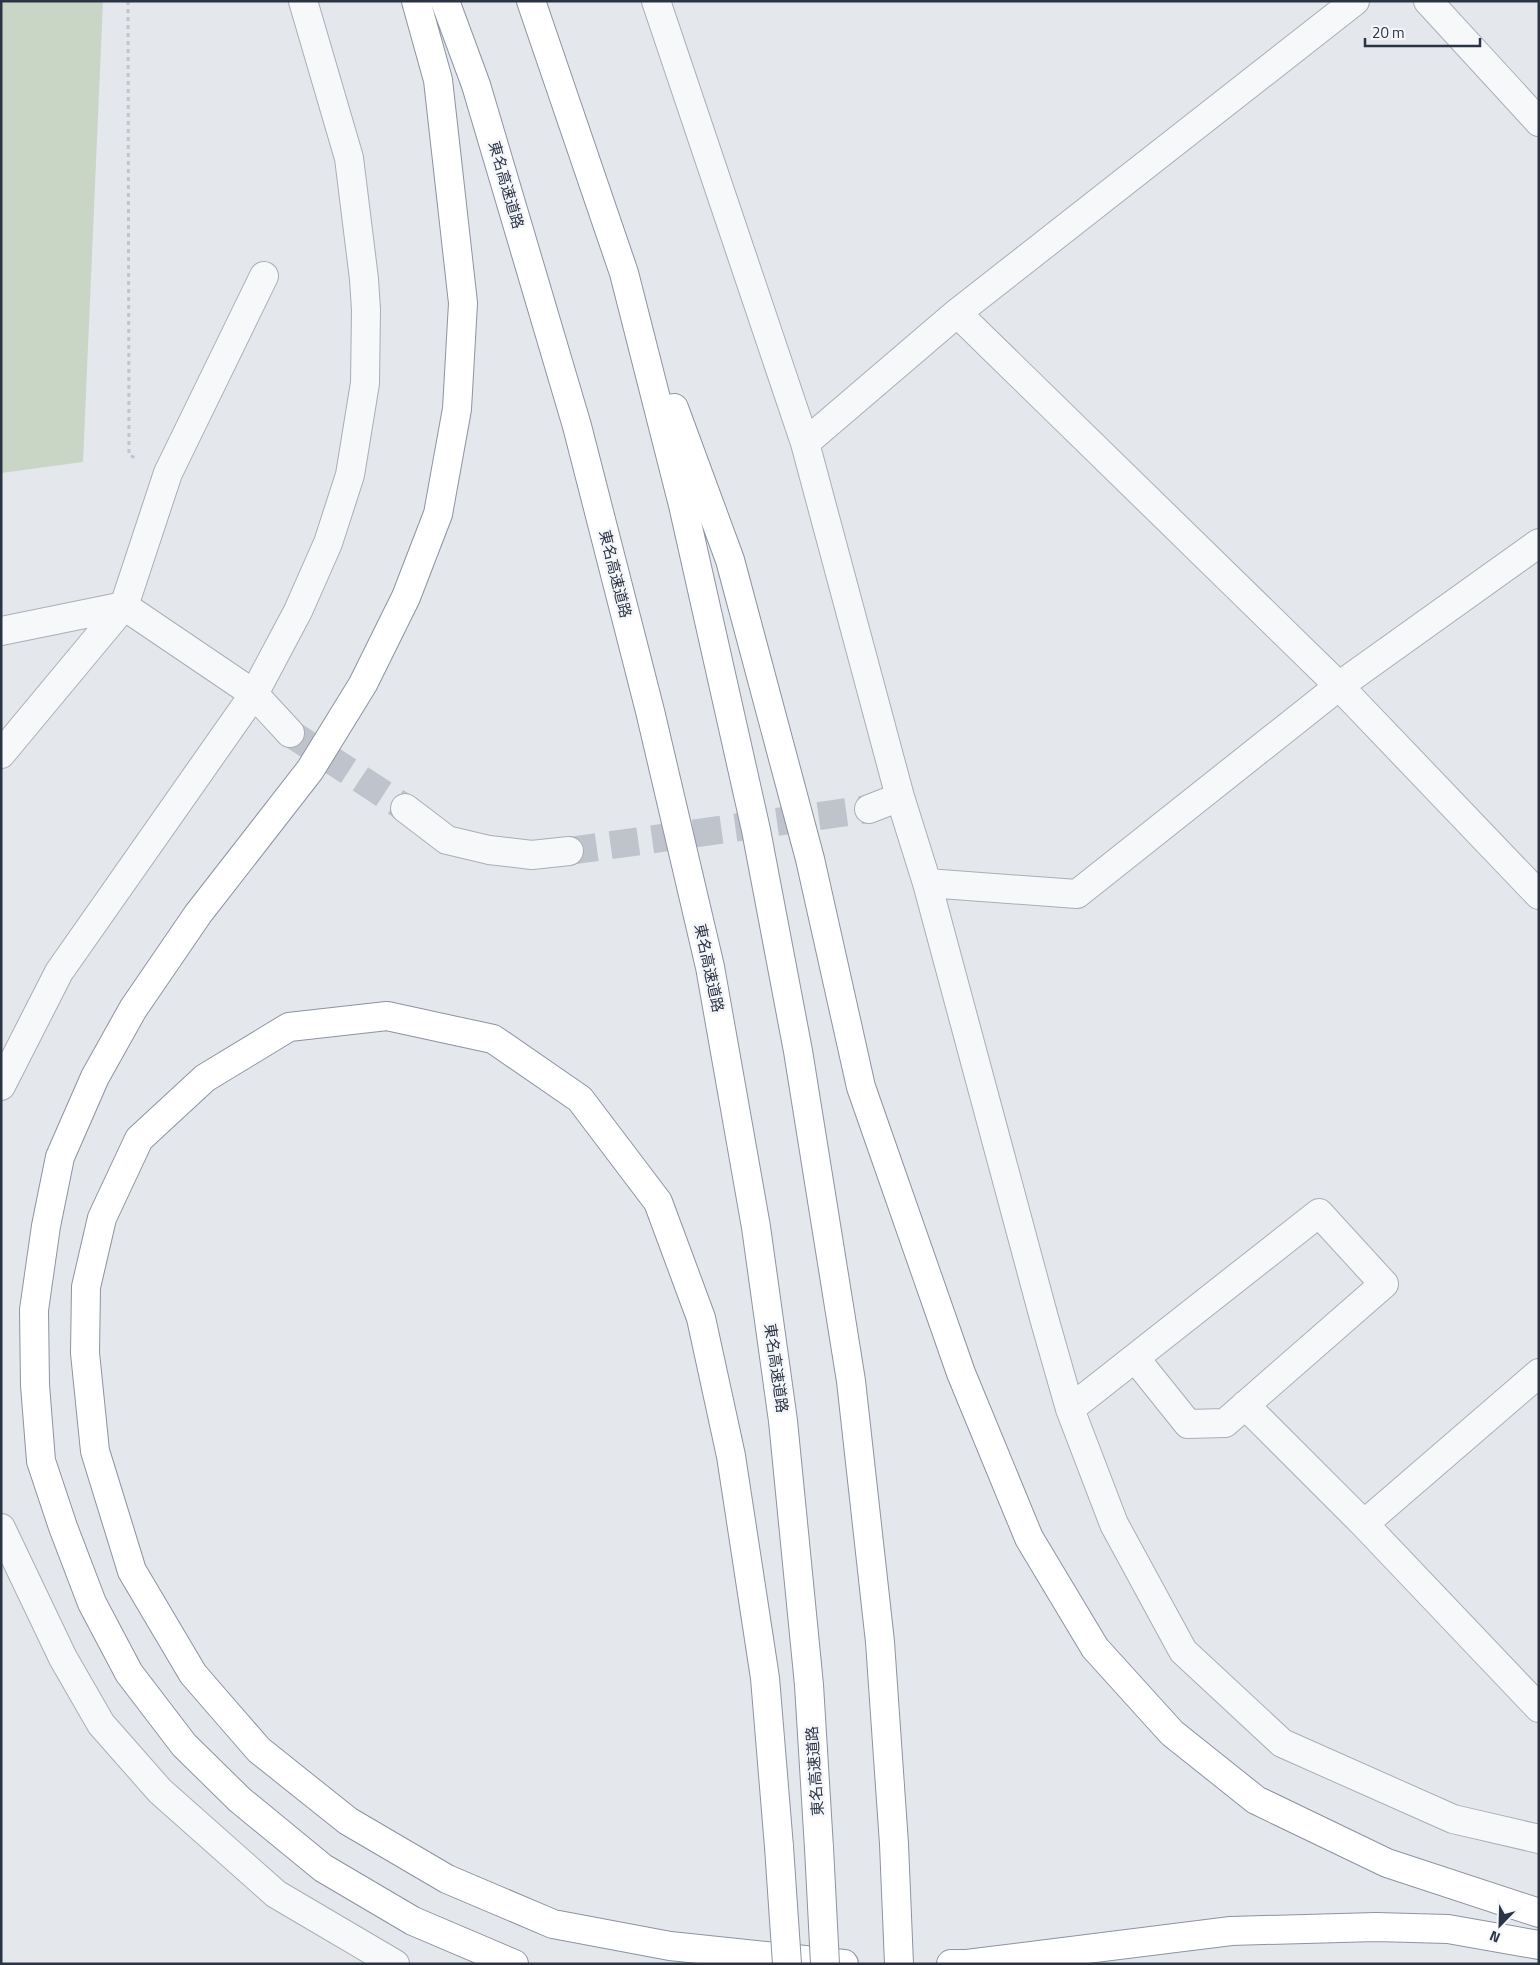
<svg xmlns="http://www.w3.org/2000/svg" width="1540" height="1965" font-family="'Titillium Web','Noto Sans JP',sans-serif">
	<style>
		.green { fill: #c9d6c5 }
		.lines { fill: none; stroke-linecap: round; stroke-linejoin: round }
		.minor-tunnel { stroke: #bfc3cb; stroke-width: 28; stroke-dasharray: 28 14; stroke-linecap: butt }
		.minor-casing { stroke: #a9aeb7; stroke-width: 30 }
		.highway-casing { stroke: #8b94a3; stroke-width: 30 }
		.path { stroke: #c2c5cb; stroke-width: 3; stroke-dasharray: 4 4; stroke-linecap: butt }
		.minor { stroke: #f7f8fa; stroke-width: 28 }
		.highway { stroke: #fff; stroke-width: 28 }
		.highway-bridge-casing { stroke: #8b94a3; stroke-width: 30; stroke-linecap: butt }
		.highway-bridge { stroke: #fff; stroke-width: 28 }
		.labels { text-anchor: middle; stroke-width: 5; stroke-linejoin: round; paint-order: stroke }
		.street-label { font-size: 15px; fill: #2b3445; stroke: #f4f6f9 }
	</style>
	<rect width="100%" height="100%" fill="#e4e7ec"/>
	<path class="green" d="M1,1h102l-20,461 -82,11z"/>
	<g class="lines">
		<path class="minor-tunnel" d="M290,733l115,75
			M569,851l300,-42"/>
		<g class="minor-casing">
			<path id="minor" d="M656,1l149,442 95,354 27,86 117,435 26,91 44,115 69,127 99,92 171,76 86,20
				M1428,1l111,121
				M957,313l382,373 200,209
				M805,443l152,-130 398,-312
				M1,631l123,-25 130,88 36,39
				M1,754l123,-148 44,-133 96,-197
				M405,808l42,32 42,10 43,5 37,-4
				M869,809l31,-12
				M927,883l150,11 262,-208 200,-143
				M1,1086l58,-114 195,-278 44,-83 30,-68 22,-68 15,-92 1,-73 -2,-31 -15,-121 -46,-157
				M1245,1405l119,119 175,184
				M1070,1409l249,-196 65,71 -159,139 -37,1 -53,-66
				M1364,1524l175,-151
				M1,1528l62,130 38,66 59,67 116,103 119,70"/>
		</g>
		<g class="highway-casing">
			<path id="highway" d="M416,1l22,79 25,223 -6,106 -19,105 -32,83 -43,87 -53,86 -112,144 -65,95 -38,68 -35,80 -14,69 -12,84 1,75 6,76 22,66 29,76 37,70 55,72 56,55 83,68 90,53 101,43
				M445,1l31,84 101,341 73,285 60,256 46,260 27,194 26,264 10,163
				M531,1l93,272 59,232 73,325 42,221 53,330 29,261 14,202 5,120
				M674,408l56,152 80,299 51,228 100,286 68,165 66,110 77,85 84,67 131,63 152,50
				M779,1847l-14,-169 -34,-222 -30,-138 -43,-116 -78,-103 -87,-60 -106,-23 -98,11 -84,51 -66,61 -37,79 -16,69 -1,66 10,98 37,120 61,103 66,76 89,71 99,58 106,45 117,22 174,18
				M951,1964h16l264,-33 145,-4 72,2 91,16"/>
		</g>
		<path class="path" d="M128,1l1,454 9,4"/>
		<use href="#minor" class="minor"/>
		<use href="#highway" class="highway"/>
		<g class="highway-bridge-casing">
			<path id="highway-bridge" d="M779,1847l8,117
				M819,1848l6,116"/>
		</g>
		<use href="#highway-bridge" class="highway-bridge"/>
	</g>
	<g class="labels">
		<g class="street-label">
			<text transform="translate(506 185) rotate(74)" y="5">東名高速道路</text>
			<text transform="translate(615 574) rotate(76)" y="5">東名高速道路</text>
			<text transform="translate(709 968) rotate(78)" y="5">東名高速道路</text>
			<text transform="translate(776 1368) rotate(82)" y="5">東名高速道路</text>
			<text transform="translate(815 1771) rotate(-94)" y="5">東名高速道路</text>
		</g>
	</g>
	<rect width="1540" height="1965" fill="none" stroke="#2b3445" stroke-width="5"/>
	<g transform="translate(1500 1925) rotate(203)" stroke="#f4f6f9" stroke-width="4" paint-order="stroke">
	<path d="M0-4L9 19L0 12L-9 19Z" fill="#2b3445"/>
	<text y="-8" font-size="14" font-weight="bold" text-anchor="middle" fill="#2b3445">N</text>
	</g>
	<path d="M1365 38v8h115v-8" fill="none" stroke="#2b3445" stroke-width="2.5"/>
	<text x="1372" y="38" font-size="15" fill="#2b3445" stroke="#f4f6f9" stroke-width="4" paint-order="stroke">20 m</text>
</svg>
